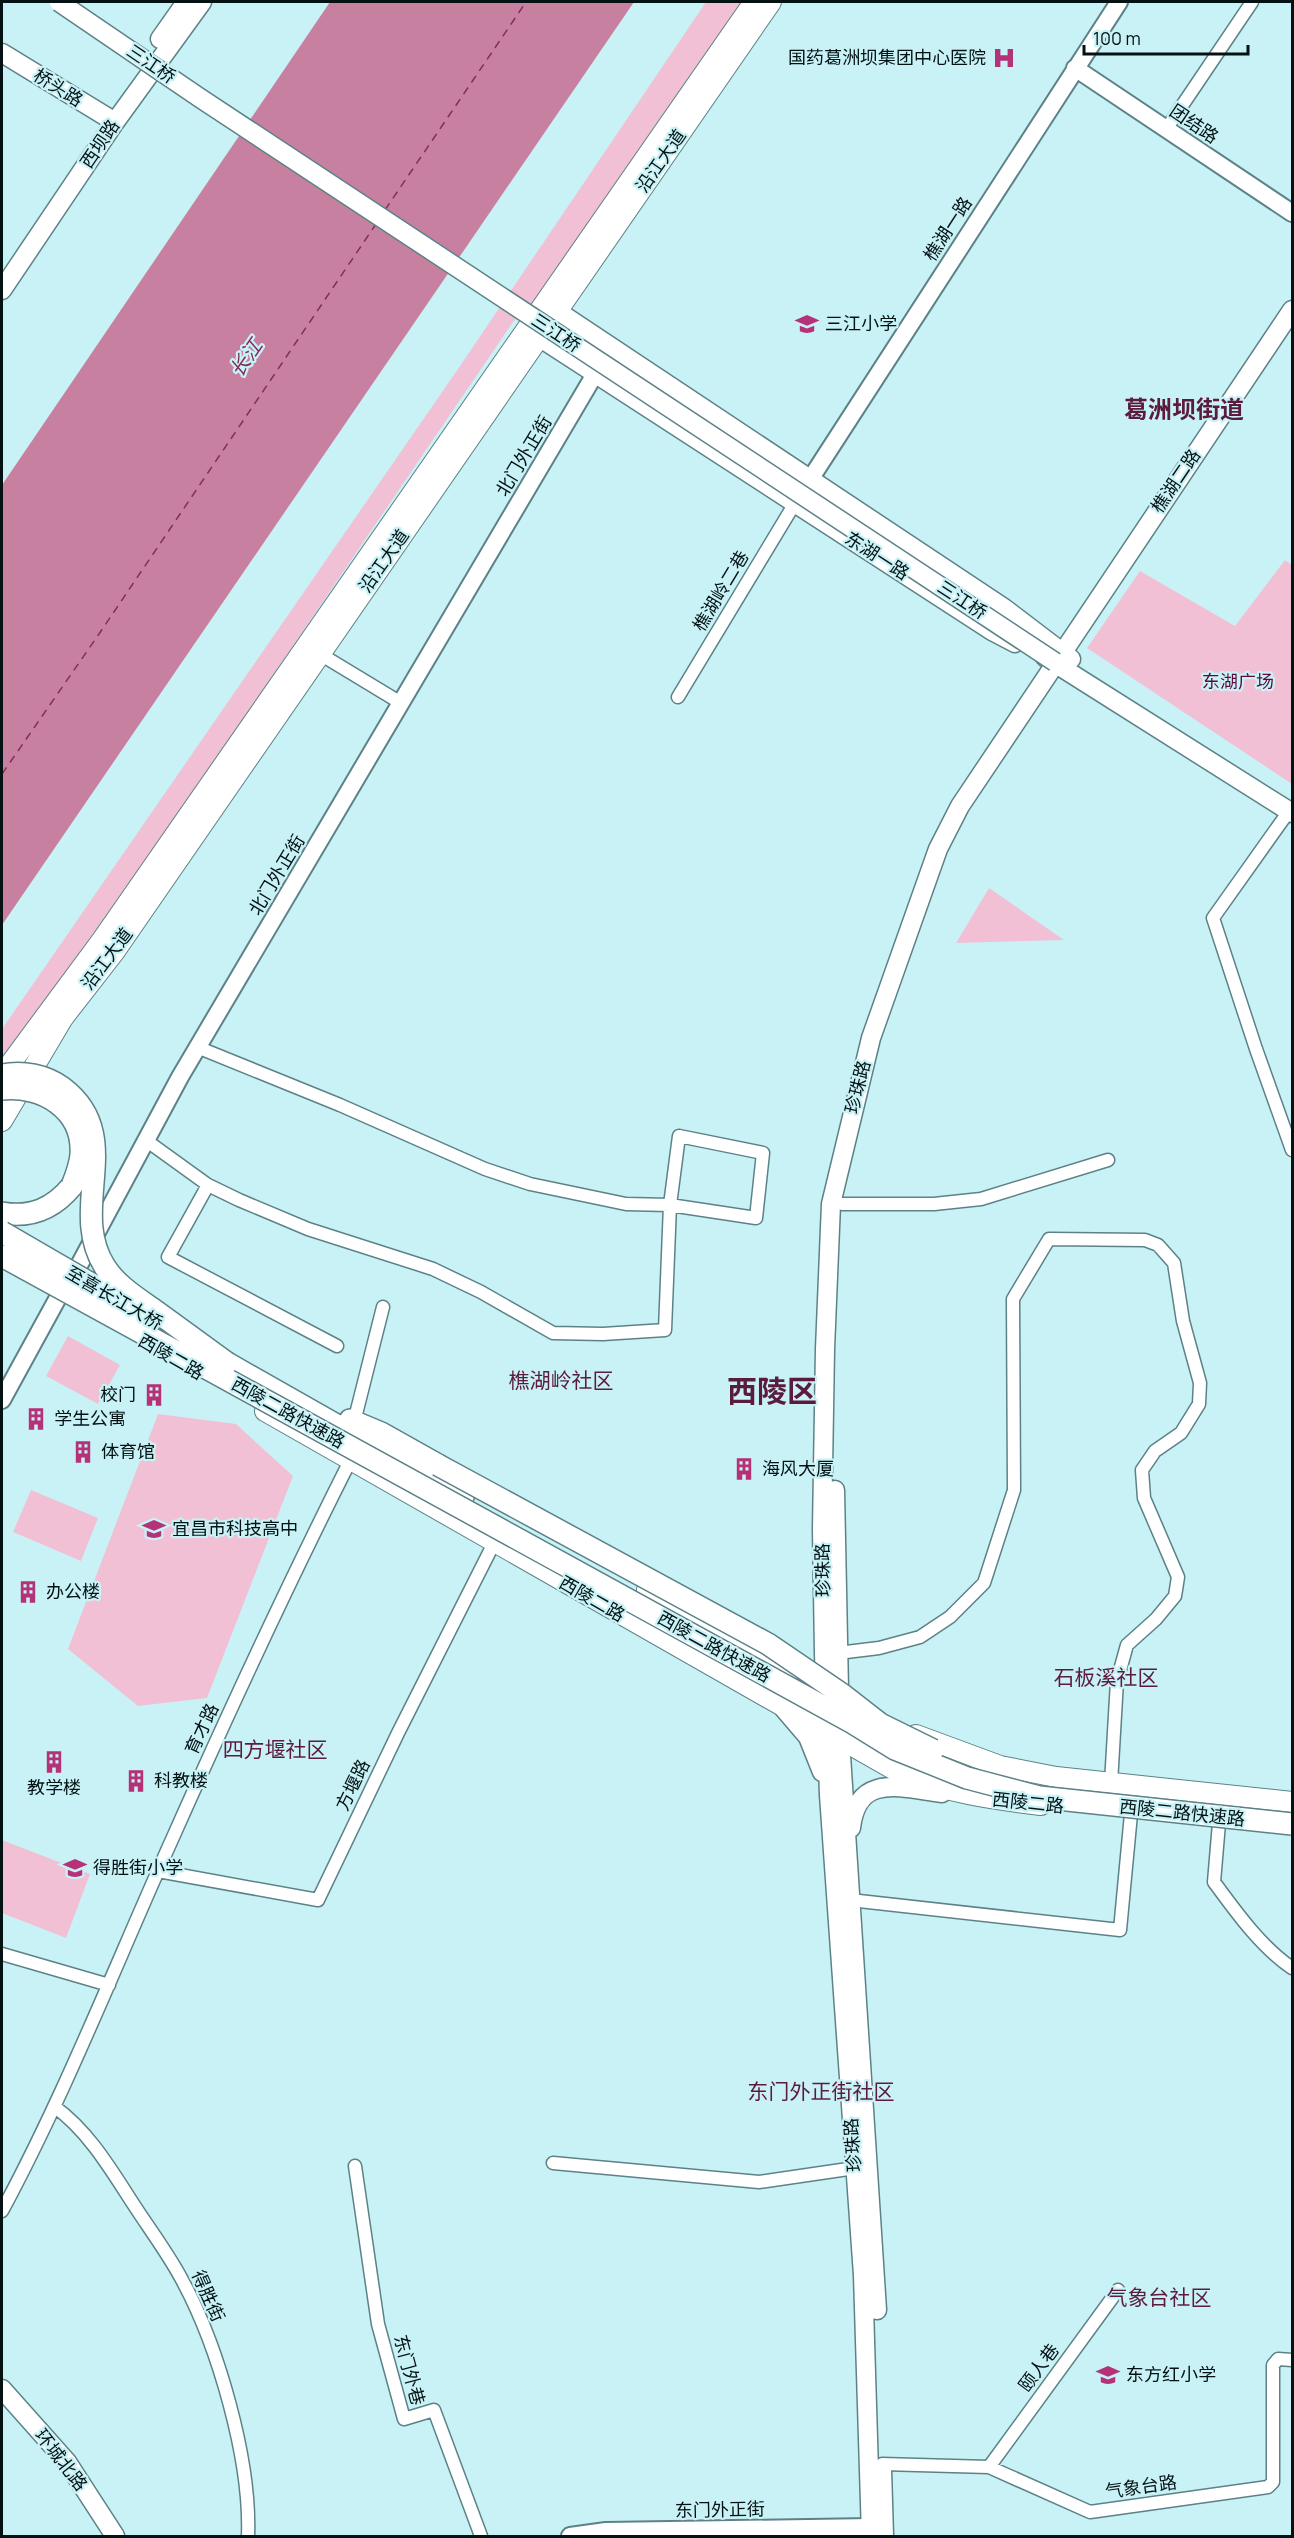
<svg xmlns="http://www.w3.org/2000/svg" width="1294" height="2538" font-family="Manrope,'Noto Sans SC',sans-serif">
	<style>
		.green { fill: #f2c0d4 }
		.water { fill: #c880a0 }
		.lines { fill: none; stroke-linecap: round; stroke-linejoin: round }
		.ferry { stroke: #832d59; stroke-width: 1.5; stroke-dasharray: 8 6; stroke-linecap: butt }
		.minor-casing { stroke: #5c8287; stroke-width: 15 }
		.tertiary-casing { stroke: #5c8287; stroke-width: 20 }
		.secondary-casing { stroke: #5c8287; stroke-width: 21 }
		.primary-casing { stroke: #5c8287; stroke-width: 22 }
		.trunk-casing { stroke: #5c8287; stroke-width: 24 }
		.minor { stroke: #fff; stroke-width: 12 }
		.tertiary { stroke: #fff; stroke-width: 16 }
		.secondary { stroke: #fff; stroke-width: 18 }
		.primary { stroke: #fff; stroke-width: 20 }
		.trunk { stroke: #fff; stroke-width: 21 }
		.secondary-bridge-casing { stroke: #5c8287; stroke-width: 21; stroke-linecap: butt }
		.trunk-bridge-casing { stroke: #5c8287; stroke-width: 24; stroke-linecap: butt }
		.secondary-bridge { stroke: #fff; stroke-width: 18 }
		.trunk-bridge { stroke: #fff; stroke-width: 21 }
		.labels { text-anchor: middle; stroke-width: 4.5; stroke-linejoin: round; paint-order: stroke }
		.poi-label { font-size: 18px; fill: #041214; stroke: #c9f2f7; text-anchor: start }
		.street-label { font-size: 18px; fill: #041214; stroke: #c9f2f7 }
		.park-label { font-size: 18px; fill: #61093c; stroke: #c9f2f7 }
		.water-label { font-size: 20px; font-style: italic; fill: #832d59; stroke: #c9f2f7 }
		.quarter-label { font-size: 21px; fill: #5b1b3c; stroke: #c9f2f7 }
		.district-label { font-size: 24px; font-weight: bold; fill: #5b1b3c; stroke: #c9f2f7 }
		.town-label { font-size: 30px; font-weight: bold; fill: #5b1b3c; stroke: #c9f2f7 }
	</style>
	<rect width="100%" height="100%" fill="#c9f2f7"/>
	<path class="green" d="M706,2h42l-194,281 -41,39 -416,612 -95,132v-37l456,-660z
		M1285,560l7,5v219l-205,-136 53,-77 95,55z
		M989,888l75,52 -108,3z
		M68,1336l52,29 -22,39 -52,-28z
		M158,1414l78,10 57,52 -86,222 -69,8 -70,-57z
		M31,1490l67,28 -17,43 -68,-29z
		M2,1840l88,34 -24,64 -64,-25z"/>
	<path class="water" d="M330,2h304l-632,923v-440z"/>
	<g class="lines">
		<path class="ferry" d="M385,210l141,-208
			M2,774l97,-140 277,-410"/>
		<g class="minor-casing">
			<path id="minor" d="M1171,122l81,-120
				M320,654l81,49
				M678,697l117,-194
				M1289,811l-76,107 43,131 36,101
				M679,1136l84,17 -7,65 -86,-13z
				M147,1141l61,44 31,15 69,29 125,40 48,23 72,41 50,1 62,-4 5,-125 -44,-1 -96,-20 -45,-15 -145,-64 -143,-58
				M208,1185l-40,72 169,89
				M842,1204h92l47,-5 127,-39
				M353,1426l30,-119
				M838,1653l41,-5 41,-11 30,-20 34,-34 30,-93 -1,-191 36,-60 96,1 13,5 16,18 9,58 17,62 -1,21 -18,29 -26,18 -13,19 2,28 34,79 -3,19 -19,23 -29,26 -10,36 -6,102
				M1219,1823l-5,59c22,30 47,65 78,86
				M158,1871l160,29 80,-167 96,-190
				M850,1900l270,30 11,-116
				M2,1954l107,31
				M55,2107c33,24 55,61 77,95 16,25 35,50 49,76 37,67 70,182 67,258
				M553,2163l206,19 96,-14
				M355,2166l23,158 26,95 30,-9 47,126
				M2,2211c65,-121 115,-250 172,-376 56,-126 114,-251 176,-374
				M882,2464l107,3 101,45 178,-25 5,-5v-117l5,-6 14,1
				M989,2467l129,-177"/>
		</g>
		<g class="tertiary-casing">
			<path id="tertiary" d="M1075,68l217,145
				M811,478l308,-476
				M2,1400l58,-106 16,-23 104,-194 415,-703
				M570,2536l36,-5 265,-4"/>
		</g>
		<g class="secondary-casing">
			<path id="secondary" d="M160,39l26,-37
				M2,53l113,69
				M2,290l113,-168 87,-120
				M545,303l459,305 67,51
				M528,330l464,301 23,12
				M1045,657l247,156
				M835,1490l5,250 37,570
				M784,1709l24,28 14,35
				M851,1828c6,-56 51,-40 91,-35
				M2,2389l65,73 48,74
				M882,2469l2,67
				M871,2536l-8,-261 -34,-480 -5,-141 -2,-125 3,-180 6,-145 40,-166 67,-189 22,-43 332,-496"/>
		</g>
		<g class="primary-casing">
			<path id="primary" d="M2,1075l100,-135 652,-938
				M2,1121l61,-103 52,-67 656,-949
				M265,1411l635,362c47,20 91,26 141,32
				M647,1590l145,80
				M916,1735l84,31 56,11 236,25"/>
		</g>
		<g class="trunk-casing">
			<path id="trunk" d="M2,1213c29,5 51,-4 70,-27
				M227,1363l236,134
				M350,1420l31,13 57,32"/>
		</g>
		<use href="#minor" class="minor"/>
		<use href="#tertiary" class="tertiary"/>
		<use href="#secondary" class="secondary"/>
		<use href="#primary" class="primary"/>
		<use href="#trunk" class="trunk"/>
		<g class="secondary-bridge-casing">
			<path id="secondary-bridge" d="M59,2l141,96 855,564"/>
		</g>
		<g class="trunk-bridge-casing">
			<path id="trunk-bridge" d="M2,1075c21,-4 43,0 61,13 64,49 4,120 42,179 12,19 34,32 52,45 23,17 47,34 70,51
				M2,1089c40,-4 82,20 79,66 -1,11 -5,21 -9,31
				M2,1232l134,78
				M2,1256l851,467 42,26 72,29 72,19 253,27
				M438,1465l330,179 75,51 36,28
				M872,1720l61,30"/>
		</g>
		<use href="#secondary-bridge" class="secondary-bridge"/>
		<use href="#trunk-bridge" class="trunk-bridge"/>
	</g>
	<defs>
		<g id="hospital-bare" transform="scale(1.8)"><path d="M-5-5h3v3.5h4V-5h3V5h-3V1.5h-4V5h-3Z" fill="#b53178" stroke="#c9f2f7" stroke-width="2.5" paint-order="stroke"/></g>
		<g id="school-bare" transform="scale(1.8)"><path d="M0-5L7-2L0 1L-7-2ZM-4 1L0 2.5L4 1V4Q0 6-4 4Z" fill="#b53178" stroke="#c9f2f7" stroke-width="2.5" paint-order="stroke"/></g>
		<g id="building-bare" transform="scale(1.8)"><path d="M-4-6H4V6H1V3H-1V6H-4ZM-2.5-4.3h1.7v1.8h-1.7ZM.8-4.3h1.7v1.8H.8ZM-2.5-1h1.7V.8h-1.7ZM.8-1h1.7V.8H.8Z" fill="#b53178" stroke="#c9f2f7" stroke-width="2.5" paint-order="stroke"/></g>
	</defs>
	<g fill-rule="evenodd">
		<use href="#hospital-bare" x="1004" y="58"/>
		<use href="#school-bare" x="807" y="324"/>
		<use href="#building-bare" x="154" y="1395"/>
		<use href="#building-bare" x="36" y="1419"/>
		<use href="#building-bare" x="83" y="1452"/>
		<use href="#building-bare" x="744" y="1469"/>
		<use href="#school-bare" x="154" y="1529"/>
		<use href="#building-bare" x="28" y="1592"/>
		<use href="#building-bare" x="54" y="1762"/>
		<use href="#building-bare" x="136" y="1781"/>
		<use href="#school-bare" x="75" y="1868"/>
		<use href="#school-bare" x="1108" y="2375"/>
	</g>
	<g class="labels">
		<g class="poi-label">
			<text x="986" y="64" text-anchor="end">国药葛洲坝集团中心医院</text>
			<text x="825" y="330">三江小学</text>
			<text x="136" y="1401" text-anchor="end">校门</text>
			<text x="54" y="1425">学生公寓</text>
			<text x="101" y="1458">体育馆</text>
			<text x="762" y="1475">海风大厦</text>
			<text x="172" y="1535">宜昌市科技高中</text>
			<text x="46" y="1598">办公楼</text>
			<text x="154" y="1787">科教楼</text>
			<text x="54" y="1794" text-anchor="middle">教学楼</text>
			<text x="93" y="1874">得胜街小学</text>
			<text x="1126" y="2381">东方红小学</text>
		</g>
		<g class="street-label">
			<text transform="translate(151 64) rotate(34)" y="6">三江桥</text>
			<text transform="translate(58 88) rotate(32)" y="6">桥头路</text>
			<text transform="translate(1194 124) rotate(34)" y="6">团结路</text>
			<text transform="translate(100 144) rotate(-56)" y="6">西坝路</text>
			<text transform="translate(661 161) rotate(-55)" y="6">沿江大道</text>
			<text transform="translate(948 229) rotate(-57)" y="6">樵湖一路</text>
			<text transform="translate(556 333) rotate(33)" y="6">三江桥</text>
			<text transform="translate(524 456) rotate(-59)" y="6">北门外正街</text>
			<text transform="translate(1176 481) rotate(-56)" y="6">樵湖二路</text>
			<text transform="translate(877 556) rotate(33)" y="6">东湖一路</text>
			<text transform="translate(384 561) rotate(-55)" y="6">沿江大道</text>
			<text transform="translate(721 591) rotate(-59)" y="6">樵湖岭二巷</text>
			<text transform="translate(962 600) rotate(33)" y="6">三江桥</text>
			<text transform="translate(277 875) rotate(-59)" y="6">北门外正街</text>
			<text transform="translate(107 959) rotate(-53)" y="6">沿江大道</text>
			<text transform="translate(858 1087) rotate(-76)" y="6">珍珠路</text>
			<text transform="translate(114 1298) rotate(30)" y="6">至喜长江大桥</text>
			<text transform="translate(171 1357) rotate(30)" y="6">西陵二路</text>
			<text transform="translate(288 1413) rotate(29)" y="6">西陵二路快速路</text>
			<text transform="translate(823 1570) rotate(-91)" y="6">珍珠路</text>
			<text transform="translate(592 1599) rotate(30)" y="6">西陵二路</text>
			<text transform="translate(714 1647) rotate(29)" y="6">西陵二路快速路</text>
			<text transform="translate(202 1729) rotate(-65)" y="6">育才路</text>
			<text transform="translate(353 1785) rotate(-64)" y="6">方堰路</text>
			<text transform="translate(1028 1803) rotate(6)" y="6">西陵二路</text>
			<text transform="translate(1182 1813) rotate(6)" y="6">西陵二路快速路</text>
			<text transform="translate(853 2145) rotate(-94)" y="6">珍珠路</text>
			<text transform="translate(208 2296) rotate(66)" y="6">得胜街</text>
			<text transform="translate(1039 2368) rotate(-54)" y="6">颐人巷</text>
			<text transform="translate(409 2370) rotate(75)" y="6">东门外巷</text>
			<text transform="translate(61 2460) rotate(52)" y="6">环城北路</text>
			<text transform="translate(1141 2487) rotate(-8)" y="6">气象台路</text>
			<text transform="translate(720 2510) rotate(-1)" y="6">东门外正街</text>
		</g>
		<g class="park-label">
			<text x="1238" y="688">东湖广场</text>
		</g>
		<g class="water-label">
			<text transform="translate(246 358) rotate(-55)" y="7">长江</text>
		</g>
		<g class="quarter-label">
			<text x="561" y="1388">樵湖岭社区</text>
			<text x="1106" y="1685">石板溪社区</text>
			<text x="275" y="1757">四方堰社区</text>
			<text x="821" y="2099">东门外正街社区</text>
			<text x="1159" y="2305">气象台社区</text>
		</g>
		<g class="district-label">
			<text x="1184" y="418">葛洲坝街道</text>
		</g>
		<g class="town-label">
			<text x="772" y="1402">西陵区</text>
		</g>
	</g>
	<rect width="1294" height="2538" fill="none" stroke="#041214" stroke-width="6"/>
	<path d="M1084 45v9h164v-9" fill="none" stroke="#041214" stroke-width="3"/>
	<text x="1093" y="45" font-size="18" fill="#041214" stroke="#c9f2f7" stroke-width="4.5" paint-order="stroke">100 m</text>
</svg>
